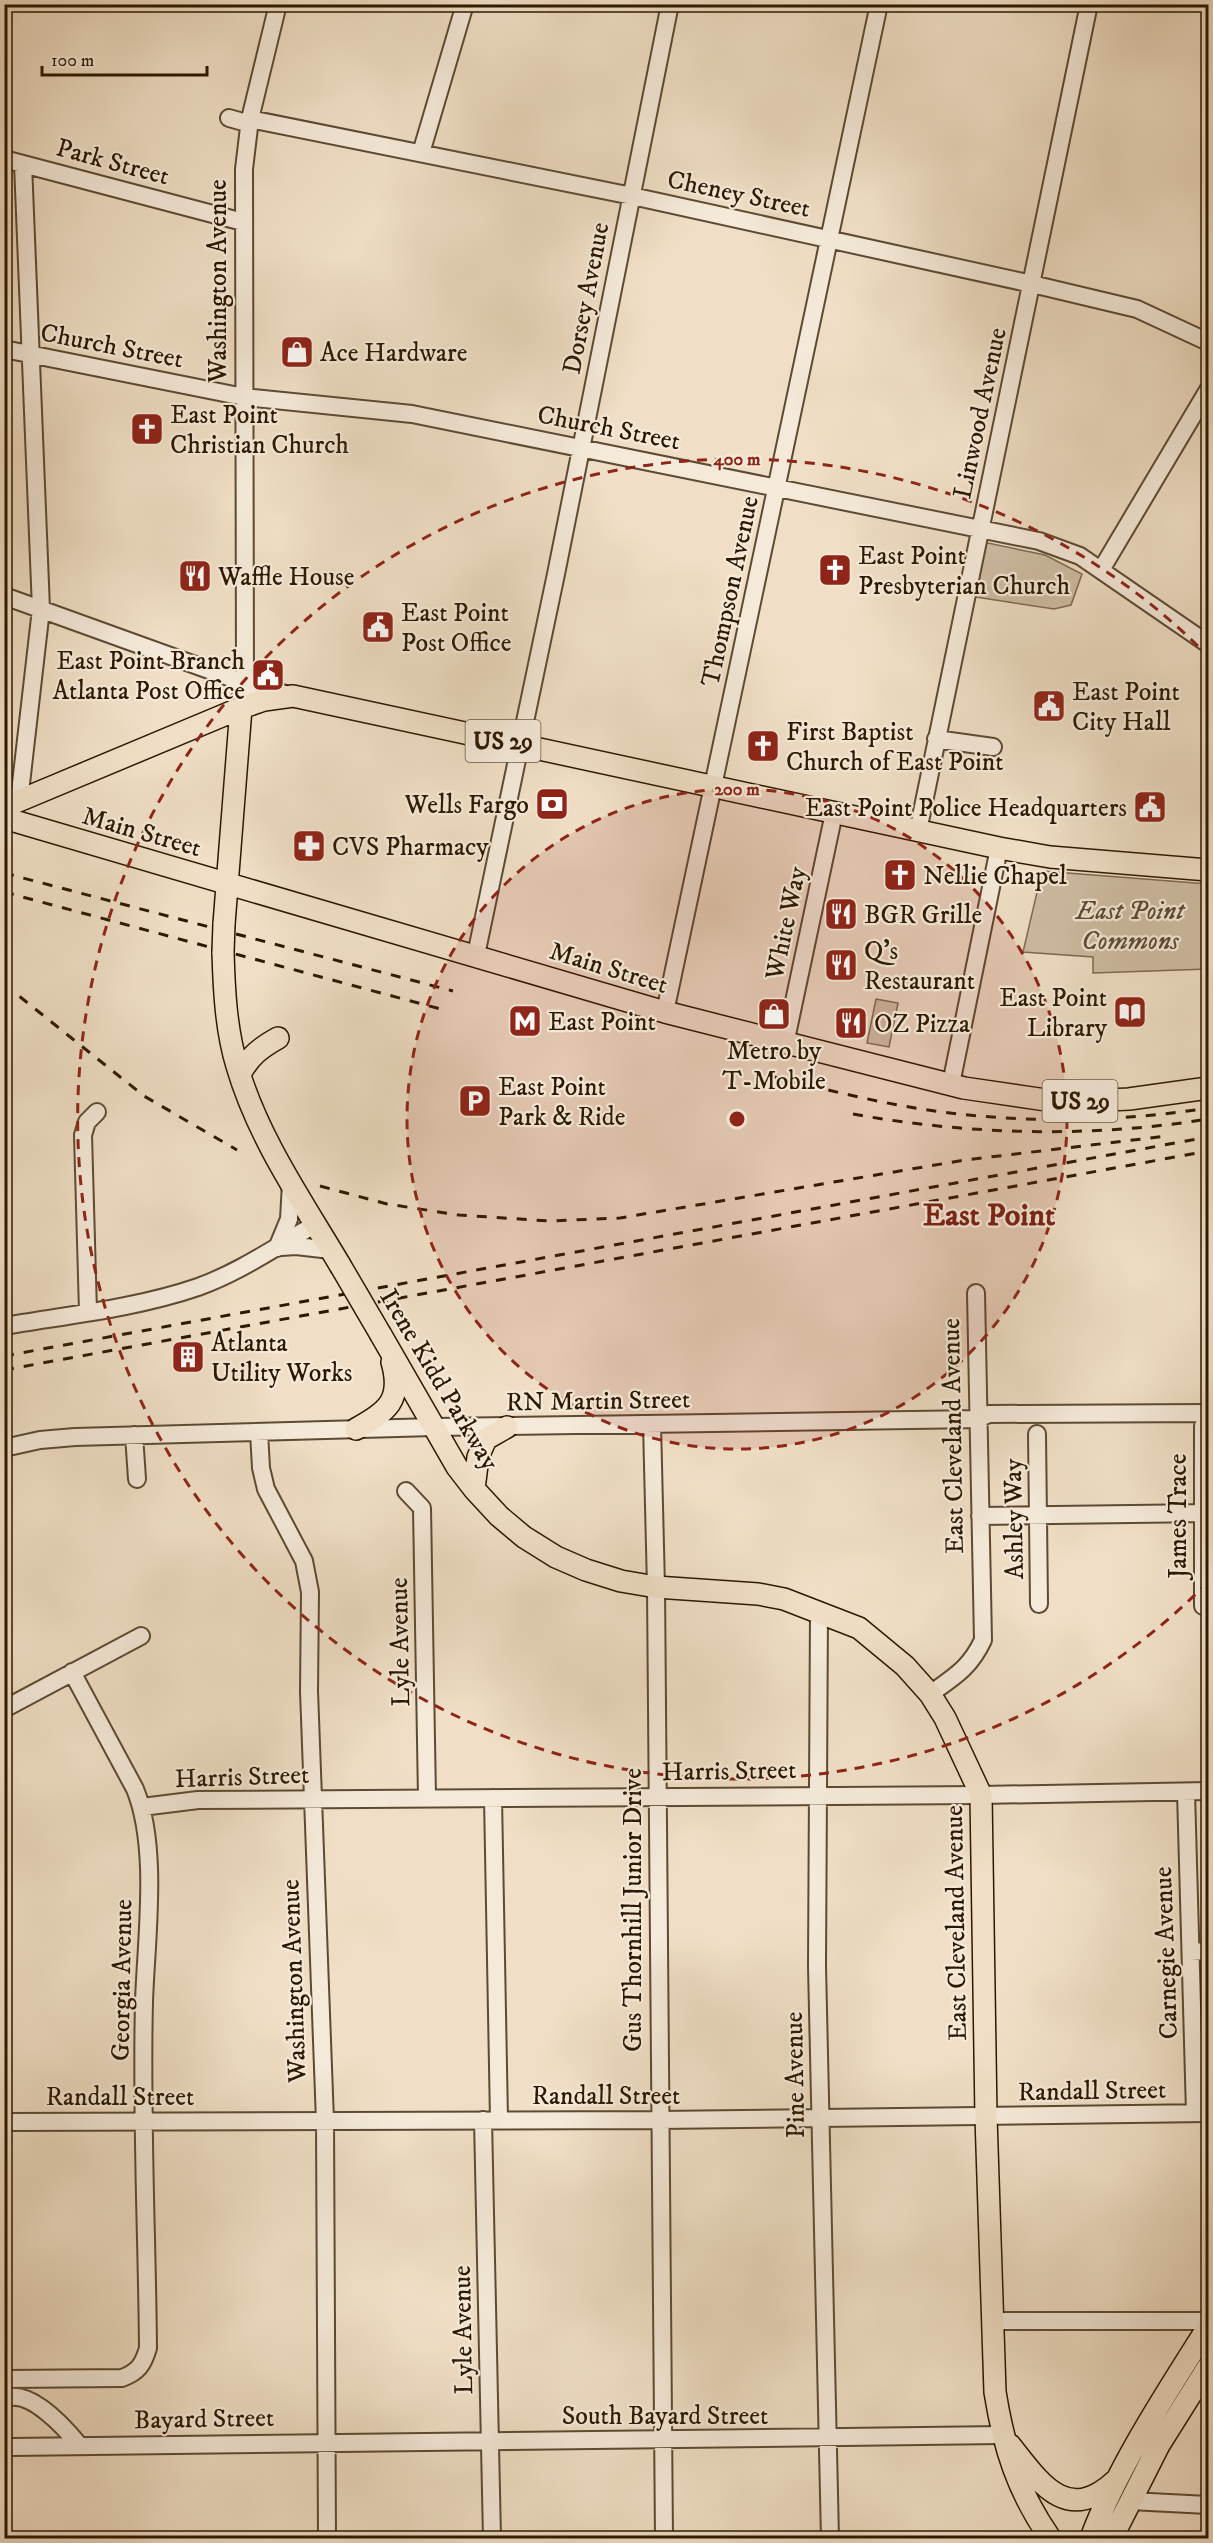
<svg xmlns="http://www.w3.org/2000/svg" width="1213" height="2543" font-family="'IM FELL DW Pica',serif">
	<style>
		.green { fill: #cfbda4; stroke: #7e6a52; stroke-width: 1.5 }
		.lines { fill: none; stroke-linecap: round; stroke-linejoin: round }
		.minor-casing { stroke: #5d4a32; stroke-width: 20 }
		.major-casing { stroke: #2c1800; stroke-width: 24 }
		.minor { stroke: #f5eada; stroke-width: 16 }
		.major { stroke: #f0dfc6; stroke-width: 21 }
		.rail { stroke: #2c1800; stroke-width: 3; stroke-dasharray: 10 10; stroke-linecap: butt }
		.major-bridge-casing { stroke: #2c1800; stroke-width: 24; stroke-linecap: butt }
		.major-bridge { stroke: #f0dfc6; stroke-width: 21 }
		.ring { fill: none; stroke: #8f2418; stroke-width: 3; stroke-dasharray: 10 8 }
		.labels { text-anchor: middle; stroke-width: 4.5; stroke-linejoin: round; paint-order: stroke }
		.shield { fill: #f5eada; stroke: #685741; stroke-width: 1.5 }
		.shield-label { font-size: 24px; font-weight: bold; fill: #2c1800 }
		.street-label { font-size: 26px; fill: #2c1800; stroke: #f5eada }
		.poi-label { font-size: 26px; fill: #2c1800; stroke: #f5eada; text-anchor: start }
		.park-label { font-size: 26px; font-style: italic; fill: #5d4a31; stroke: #f5eada }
		.district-label { font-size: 32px; font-weight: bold; fill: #7a1f14; stroke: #f5eada }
		.centre { fill: #8f2418; stroke: #f5eada; stroke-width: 3 }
		.ring-label { font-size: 18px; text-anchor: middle; font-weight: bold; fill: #8f2418; stroke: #f5eada; stroke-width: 4.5; stroke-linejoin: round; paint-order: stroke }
	</style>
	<rect width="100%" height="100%" fill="#f0dfc6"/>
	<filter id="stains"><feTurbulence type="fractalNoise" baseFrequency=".00333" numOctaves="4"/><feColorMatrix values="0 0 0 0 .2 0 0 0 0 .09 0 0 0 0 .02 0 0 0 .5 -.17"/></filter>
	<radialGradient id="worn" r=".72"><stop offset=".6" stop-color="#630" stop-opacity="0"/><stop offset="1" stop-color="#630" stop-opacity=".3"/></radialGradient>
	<path class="green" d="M983,542l62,13 37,19 -11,31 -17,4 -78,-12 -1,-22z
		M1042,871l166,13v85l-115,4v-16l-70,-5z
		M876,999l22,4 -9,44 -22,-4z"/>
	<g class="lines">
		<g class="minor-casing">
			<path id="minor" d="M229,118l21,6
				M250,119l382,77 400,88 105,25 71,33
				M421,153l44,-149
				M4,159l239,63
				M4,349l240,48 168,17 627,127 41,15 128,88
				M1101,570l107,-180
				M4,596l241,87 44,12
				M241,708l4,-25 -1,-514 6,-50 28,-115
				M936,739l57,8
				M19,801l22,-192 -18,-445
				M918,831l171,-827
				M476,955l80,-381 114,-570
				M665,1012l214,-1008
				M785,1044l49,-231
				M951,1084l48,-236
				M281,1247l15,-1 35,4
				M277,1248l12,-29 2,-36
				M88,1312l-5,-177 4,-13 10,-10
				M4,1326c65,-11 133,-18 194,-39 42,-15 79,-41 118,-63
				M652,1424l4,163 8,951
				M1203,1426v180
				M259,1432l2,36 5,21 38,72 6,31 -1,99 16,430 2,417
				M1037,1434l2,170
				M134,1435l3,44
				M4,1448l36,-8 35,-3 359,-10 544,-8 11,-5 219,-1
				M406,1491l16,17 5,290
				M980,1516l228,-3
				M819,1611l-2,355 13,572
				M930,1694c24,-17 40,-26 53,-54l-7,-347
				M4,1709l137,-73
				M1186,1792l9,321
				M493,1798l6,322
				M142,1807l56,-7 783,-5 227,-4
				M1191,1952l17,-1
				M483,2120l9,418
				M4,2122l656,-2 548,-7
				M994,2321h214
				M4,2379l118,-1c16,-6 21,-13 26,-30 -1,-115 -7,-231 -4,-346 2,-63 15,-154 -9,-213l-63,-117
				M4,2399c25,-12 62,30 76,47
				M4,2444l7,3 991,-12
				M1130,2501l78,4"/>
		</g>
		<g class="major-casing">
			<path id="major" d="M4,807l237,-99 23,-8 29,-4 706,152 51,9 158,13
				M4,818l661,194 299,76 82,12 41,1 42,-2 79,-11
				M224,924l17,-216
				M223,952c1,37 3,78 14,114 21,72 65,135 103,199
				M240,1074c10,-18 20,-26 38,-36
				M381,1335l76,132 17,22 25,27 25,21 32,20 30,13 35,11 35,6 102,7 26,5 75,29 46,38 25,28 15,24 36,77 5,322 9,275c9,56 22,98 55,146
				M356,1429c31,-18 47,-28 36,-67
				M474,1489l4,-32 8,-18 21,-12
				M1010,2445c30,38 57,80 105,36
				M1091,2538c27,-72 76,-146 117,-211
				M1112,2538l47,-93 49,-78"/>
		</g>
		<use href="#minor" class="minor"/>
		<use href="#major" class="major"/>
		<path class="rail" d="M4,873l449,118
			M4,892l444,119
			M4,984l140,112 93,54
			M770,1076c62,15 124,31 188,38 83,9 168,7 250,-6
			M853,1114c117,21 238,24 355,5
			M320,1186l67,18 72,11 90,6 71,-3 345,-58 202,-24
			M4,1356l1204,-219
			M4,1370l1204,-219"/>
		<g class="major-bridge-casing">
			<path id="major-bridge" d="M223,952l1,-28
				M340,1265l41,70"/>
		</g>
		<use href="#major-bridge" class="major-bridge"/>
	</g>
	<circle cx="737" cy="1119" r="330" fill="#8f2418" fill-opacity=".12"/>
	<g class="ring">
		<circle cx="737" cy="1119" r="330"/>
		<path d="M1208 1582A660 660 0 1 1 1208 656"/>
	</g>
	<defs>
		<g id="shop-square" transform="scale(1.725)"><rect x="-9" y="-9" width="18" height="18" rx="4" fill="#8f2418" stroke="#f5eada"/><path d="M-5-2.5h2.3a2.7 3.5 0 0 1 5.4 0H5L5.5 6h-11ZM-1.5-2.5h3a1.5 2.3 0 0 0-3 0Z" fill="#fff"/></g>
		<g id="church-square" transform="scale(1.725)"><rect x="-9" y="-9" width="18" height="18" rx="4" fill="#8f2418" stroke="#f5eada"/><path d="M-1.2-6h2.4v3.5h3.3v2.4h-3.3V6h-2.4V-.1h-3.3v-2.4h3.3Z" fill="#fff"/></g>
		<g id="restaurant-square" transform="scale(1.725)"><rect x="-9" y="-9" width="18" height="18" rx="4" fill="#8f2418" stroke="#f5eada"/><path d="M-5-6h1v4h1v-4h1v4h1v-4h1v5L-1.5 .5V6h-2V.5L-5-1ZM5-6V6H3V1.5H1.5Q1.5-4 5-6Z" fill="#fff"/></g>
		<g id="civic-square" transform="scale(1.725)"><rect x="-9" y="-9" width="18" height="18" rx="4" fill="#8f2418" stroke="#f5eada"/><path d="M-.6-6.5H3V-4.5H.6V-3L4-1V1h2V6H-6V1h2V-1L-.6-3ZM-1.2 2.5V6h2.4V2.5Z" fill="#fff"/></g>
		<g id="bank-square" transform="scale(1.725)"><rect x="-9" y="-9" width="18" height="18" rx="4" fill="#8f2418" stroke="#f5eada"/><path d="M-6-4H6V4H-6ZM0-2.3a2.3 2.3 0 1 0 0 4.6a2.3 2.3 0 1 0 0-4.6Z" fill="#fff"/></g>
		<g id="pharmacy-square" transform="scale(1.725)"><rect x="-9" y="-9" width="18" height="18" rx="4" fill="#8f2418" stroke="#f5eada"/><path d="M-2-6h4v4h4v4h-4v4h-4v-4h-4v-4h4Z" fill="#fff"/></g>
		<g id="library-square" transform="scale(1.725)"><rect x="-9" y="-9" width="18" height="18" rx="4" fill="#8f2418" stroke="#f5eada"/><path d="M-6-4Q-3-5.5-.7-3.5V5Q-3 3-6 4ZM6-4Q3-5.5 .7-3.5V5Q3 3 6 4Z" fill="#fff"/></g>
		<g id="metro-square" transform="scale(1.725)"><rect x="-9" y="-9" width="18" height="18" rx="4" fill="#8f2418" stroke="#f5eada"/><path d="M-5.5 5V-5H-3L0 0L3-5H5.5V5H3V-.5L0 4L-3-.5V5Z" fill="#fff"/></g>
		<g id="parking-square" transform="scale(1.725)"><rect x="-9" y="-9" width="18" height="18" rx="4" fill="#8f2418" stroke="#f5eada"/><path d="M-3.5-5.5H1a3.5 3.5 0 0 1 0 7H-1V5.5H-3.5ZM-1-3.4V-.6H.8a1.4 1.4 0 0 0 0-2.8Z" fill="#fff"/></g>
		<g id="building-square" transform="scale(1.725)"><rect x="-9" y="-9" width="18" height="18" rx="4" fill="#8f2418" stroke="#f5eada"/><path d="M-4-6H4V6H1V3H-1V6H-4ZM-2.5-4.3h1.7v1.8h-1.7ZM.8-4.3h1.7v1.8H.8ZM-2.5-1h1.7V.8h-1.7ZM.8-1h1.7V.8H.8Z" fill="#fff"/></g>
	</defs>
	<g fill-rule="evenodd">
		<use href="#shop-square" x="297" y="352"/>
		<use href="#church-square" x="147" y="429"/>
		<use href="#church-square" x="835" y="570"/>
		<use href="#restaurant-square" x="195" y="576"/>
		<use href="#civic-square" x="378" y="627"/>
		<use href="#civic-square" x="268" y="675"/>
		<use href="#civic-square" x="1049" y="706"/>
		<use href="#church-square" x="763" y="746"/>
		<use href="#bank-square" x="552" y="804"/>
		<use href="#civic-square" x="1150" y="807"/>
		<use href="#pharmacy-square" x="309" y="846"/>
		<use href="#church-square" x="900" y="875"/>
		<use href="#restaurant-square" x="841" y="914"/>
		<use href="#restaurant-square" x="841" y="965"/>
		<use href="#library-square" x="1130" y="1012"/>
		<use href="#shop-square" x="774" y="1014"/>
		<use href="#metro-square" x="525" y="1021"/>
		<use href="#restaurant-square" x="851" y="1023"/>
		<use href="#parking-square" x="475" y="1101"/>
		<use href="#building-square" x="188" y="1357"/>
	</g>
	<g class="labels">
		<g class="shield">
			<rect x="465.5" y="720" width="75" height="42" rx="4.5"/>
			<rect x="1042.5" y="1080" width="75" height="42" rx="4.5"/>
		</g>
		<g class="shield-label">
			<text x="503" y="749">US 29</text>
			<text x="1080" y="1109">US 29</text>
		</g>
		<g class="street-label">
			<text transform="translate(113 161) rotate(15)" y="9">Park Street</text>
			<text transform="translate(739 193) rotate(12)" y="9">Cheney Street</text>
			<text transform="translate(217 281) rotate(-90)" y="9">Washington Avenue</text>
			<text transform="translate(585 298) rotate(-79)" y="9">Dorsey Avenue</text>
			<text transform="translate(112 345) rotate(11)" y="9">Church Street</text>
			<text transform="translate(979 413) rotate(-78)" y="9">Linwood Avenue</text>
			<text transform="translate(609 427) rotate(11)" y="9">Church Street</text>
			<text transform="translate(729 591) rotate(-78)" y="9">Thompson Avenue</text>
			<text transform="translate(142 831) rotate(16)" y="9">Main Street</text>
			<text transform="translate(785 923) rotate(-78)" y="9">White Way</text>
			<text transform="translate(609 967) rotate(17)" y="9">Main Street</text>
			<text transform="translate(440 1379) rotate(59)" y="9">Irene Kidd Parkway</text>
			<text transform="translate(598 1400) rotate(-1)" y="9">RN Martin Street</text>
			<text transform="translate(952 1436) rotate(-91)" y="9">East Cleveland Avenue</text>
			<text transform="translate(1177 1516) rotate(-90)" y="9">James Trace</text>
			<text transform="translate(1013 1519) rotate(-91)" y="9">Ashley Way</text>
			<text transform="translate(399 1642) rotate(-91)" y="9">Lyle Avenue</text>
			<text transform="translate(729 1770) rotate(-1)" y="9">Harris Street</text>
			<text transform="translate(242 1776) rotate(-2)" y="9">Harris Street</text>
			<text transform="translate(632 1910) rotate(-90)" y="9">Gus Thornhill Junior Drive</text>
			<text transform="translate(955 1923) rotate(-91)" y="9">East Cleveland Avenue</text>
			<text transform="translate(1165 1953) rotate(-92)" y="9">Carnegie Avenue</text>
			<text transform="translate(121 1980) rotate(-89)" y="9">Georgia Avenue</text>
			<text transform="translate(293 1981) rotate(-92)" y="9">Washington Avenue</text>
			<text transform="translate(794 2075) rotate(-91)" y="9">Pine Avenue</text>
			<text transform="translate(1092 2090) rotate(-1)" y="9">Randall Street</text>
			<text x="606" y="2104">Randall Street</text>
			<text x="120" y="2105">Randall Street</text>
			<text transform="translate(462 2330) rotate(-91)" y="9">Lyle Avenue</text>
			<text x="665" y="2424">South Bayard Street</text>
			<text transform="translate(204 2418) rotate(-1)" y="9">Bayard Street</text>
		</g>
		<g class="poi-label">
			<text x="320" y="361">Ace Hardware</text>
			<text x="170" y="423">East Point<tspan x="170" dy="30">Christian Church</tspan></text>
			<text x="858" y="564">East Point<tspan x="858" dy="30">Presbyterian Church</tspan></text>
			<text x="218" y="585">Waffle House</text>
			<text x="401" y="621">East Point<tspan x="401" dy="30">Post Office</tspan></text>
			<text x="245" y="669" text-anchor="end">East Point Branch<tspan x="245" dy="30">Atlanta Post Office</tspan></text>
			<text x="1072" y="700">East Point<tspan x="1072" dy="30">City Hall</tspan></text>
			<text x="786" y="740">First Baptist<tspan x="786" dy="30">Church of East Point</tspan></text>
			<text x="529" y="813" text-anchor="end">Wells Fargo</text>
			<text x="1127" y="816" text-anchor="end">East Point Police Headquarters</text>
			<text x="332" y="855">CVS Pharmacy</text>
			<text x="923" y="884">Nellie Chapel</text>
			<text x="864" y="923">BGR Grille</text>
			<text x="864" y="959">Q's<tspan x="864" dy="30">Restaurant</tspan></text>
			<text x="1107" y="1006" text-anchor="end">East Point<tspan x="1107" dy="30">Library</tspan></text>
			<text x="548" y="1030">East Point</text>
			<text x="874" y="1032">OZ Pizza</text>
			<text x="774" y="1059" text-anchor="middle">Metro by<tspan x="774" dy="30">T-Mobile</tspan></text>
			<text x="498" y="1095">East Point<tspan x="498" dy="30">Park &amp; Ride</tspan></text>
			<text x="211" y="1351">Atlanta<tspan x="211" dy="30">Utility Works</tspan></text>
		</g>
		<g class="park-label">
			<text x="1130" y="919">East Point<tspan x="1130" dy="30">Commons</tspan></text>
		</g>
		<g class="district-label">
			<text x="989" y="1225">East Point</text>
		</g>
	</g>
	<circle cx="737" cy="1119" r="9" class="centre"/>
	<g class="ring-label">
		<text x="737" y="465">400 m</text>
		<text x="737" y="795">200 m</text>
	</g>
	<rect width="1213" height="2543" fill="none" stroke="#f0dfc6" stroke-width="24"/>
	<rect x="6" y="6" width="1201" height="2531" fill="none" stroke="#2c1800" stroke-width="3"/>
	<rect x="12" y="12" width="1189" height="2519" fill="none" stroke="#2c1800" stroke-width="1.5"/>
	<path d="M42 66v9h165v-9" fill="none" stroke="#2c1800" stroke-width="3"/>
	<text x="51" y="66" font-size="18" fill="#2c1800" stroke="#f5eada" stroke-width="4.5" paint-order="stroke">100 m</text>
	<rect width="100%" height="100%" filter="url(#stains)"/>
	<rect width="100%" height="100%" fill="url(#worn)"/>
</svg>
